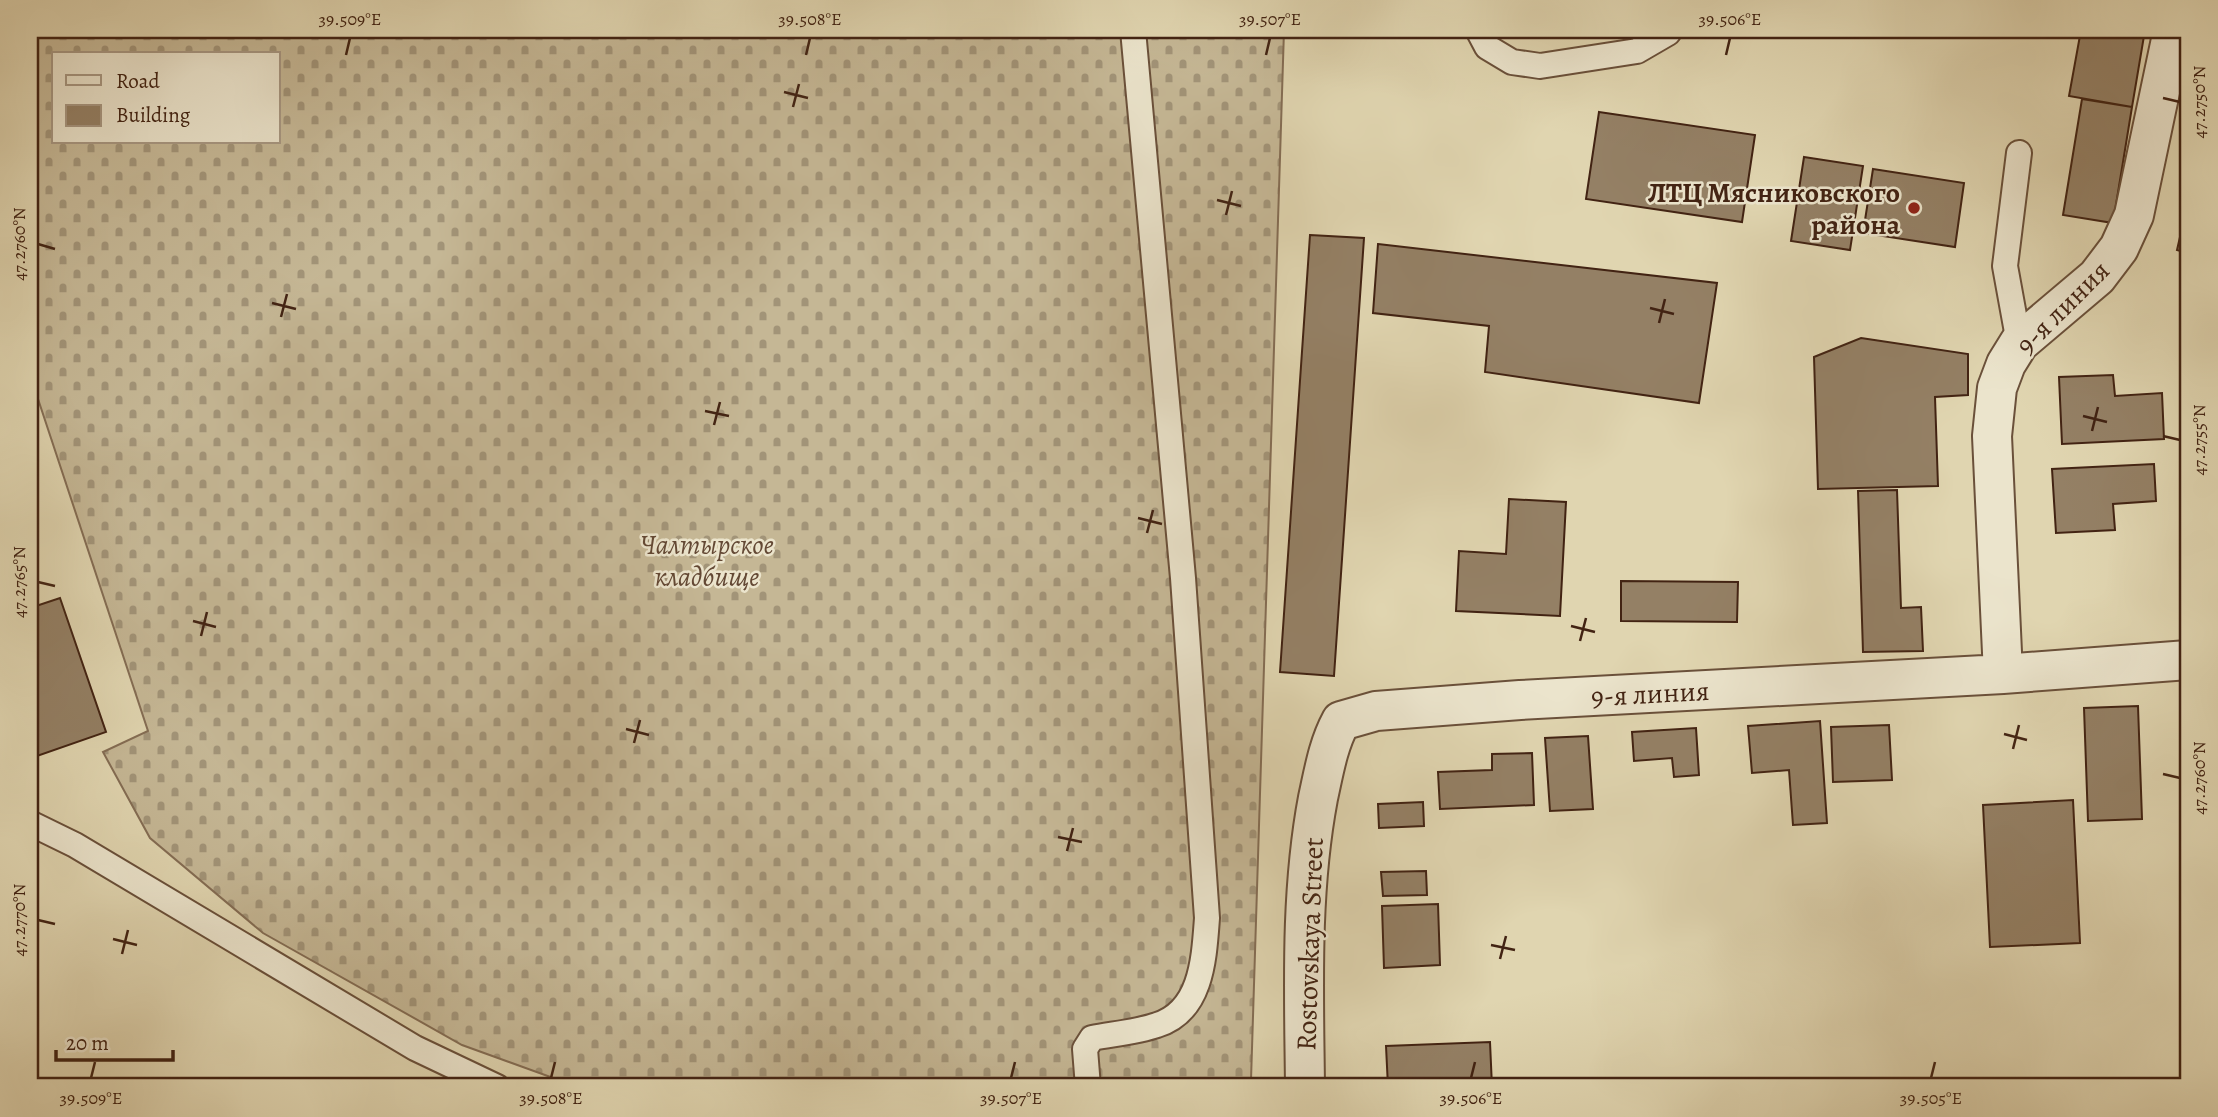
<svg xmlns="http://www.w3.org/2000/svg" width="2218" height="1117" font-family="Alegreya,serif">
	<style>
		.cemetery { fill: url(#cemetery-stones); stroke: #846d54; stroke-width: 2; fill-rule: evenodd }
		.building { fill: #948065; stroke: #422313; stroke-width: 2 }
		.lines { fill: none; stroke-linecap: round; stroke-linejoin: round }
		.service-casing { stroke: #6a503a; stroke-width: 28 }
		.minor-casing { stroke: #6a503a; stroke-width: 42 }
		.service { stroke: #ebe4cc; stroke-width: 24 }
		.minor { stroke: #ebe4cc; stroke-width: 38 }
		.ticks { fill: none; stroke: #422313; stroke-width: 2.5 }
		.poi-dot { fill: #8f2418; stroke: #ebe4cc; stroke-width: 2.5 }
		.labels { text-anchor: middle; stroke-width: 5; stroke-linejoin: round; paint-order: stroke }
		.poi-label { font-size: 28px; font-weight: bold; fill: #422313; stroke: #ebe4cc; text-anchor: end }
		.street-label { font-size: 28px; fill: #422313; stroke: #ebe4cc }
		.park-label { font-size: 28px; font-style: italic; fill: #634834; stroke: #ebe4cc }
		.neatline { fill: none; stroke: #422313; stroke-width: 2.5 }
		.ticks-label { font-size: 18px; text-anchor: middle; fill: #422313 }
	</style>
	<defs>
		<pattern id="cemetery-stones" width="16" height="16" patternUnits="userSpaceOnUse" patternTransform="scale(1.75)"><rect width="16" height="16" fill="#c5b795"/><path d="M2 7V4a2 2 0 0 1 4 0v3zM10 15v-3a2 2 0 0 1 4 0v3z" fill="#a29478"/></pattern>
	</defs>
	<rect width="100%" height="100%" fill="#e0d5b0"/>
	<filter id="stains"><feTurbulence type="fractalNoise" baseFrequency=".00286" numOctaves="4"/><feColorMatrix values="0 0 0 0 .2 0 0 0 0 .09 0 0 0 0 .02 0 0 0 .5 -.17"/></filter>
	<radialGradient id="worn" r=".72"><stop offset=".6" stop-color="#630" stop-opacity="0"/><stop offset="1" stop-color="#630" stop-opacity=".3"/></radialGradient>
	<path class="cemetery" d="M30,30h1254l-33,1050 -127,7h-546l-116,-42 -199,-112 -113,-95 -47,-86 45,-21 -110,-332h-8zM54,54h224v88h-224z"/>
	<path class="building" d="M2081,30h64l-13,77 -63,-11z
		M2082,99l50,8 -19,116 -50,-8z
		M1599,112l156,23 -13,87 -156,-23z
		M1804,157l59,9 -13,84 -59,-9z
		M1873,169l91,14 -9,64 -92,-14z
		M2188,202v51l-11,-3z
		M1310,235l54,3 -30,438 -54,-4z
		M1378,244l339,39 -18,120 -214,-31 4,-46 -116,-13z
		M1861,338l107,16v41l-33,2 3,89 -120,3 -4,-132z
		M2113,375l2,21 47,-3 2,46 -102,5 -3,-67z
		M2154,464l2,37 -43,3 2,26 -59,3 -4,-64z
		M1897,490l4,118 20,-1 2,44 -60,1 -5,-161z
		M1509,499l57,3 -6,114 -104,-5 3,-60 47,3z
		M1621,581l117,1 -1,40 -116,-1z
		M60,598l46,134 -69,24 -7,-20v-128z
		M2138,706l4,113 -54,2 -4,-113z
		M1820,721l7,102 -34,2 -4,-55 -37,3 -4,-47z
		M1889,725l3,55 -59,2 -2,-55z
		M1696,728l3,47 -25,2 -2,-19 -38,3 -2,-29z
		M1588,736l5,73 -43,2 -5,-73z
		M1532,753l2,52 -94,4 -2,-37 54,-2v-16z
		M2073,800l7,143 -90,4 -7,-142z
		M1423,802l1,24 -45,2 -1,-24z
		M1426,871l1,24 -44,1 -2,-24z
		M1438,904l2,61 -56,3 -2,-62z
		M1490,1042l2,45h-104l-2,-41z"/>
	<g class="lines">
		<g class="service-casing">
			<path id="service" d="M1478,30l9,17 25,15 28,4 97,-15 31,-18 2,-3
				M2019,343l-14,-77 14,-113
				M30,823l45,22 340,203 82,39
				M1088,1087l-3,-38 7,-11c21,-4 45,-6 65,-13 45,-14 47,-67 50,-107l-24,-340 -50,-548"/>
		</g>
		<g class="minor-casing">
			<path id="minor" d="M2003,674l-11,-238 5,-48 9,-24 13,-21 78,-66 22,-29 15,-33 39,-185
				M1305,1087c-1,-96 -5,-194 13,-289 6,-27 10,-53 23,-77l35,-10 144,-11 483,-26 185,-14"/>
		</g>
		<use href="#service" class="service"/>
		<use href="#minor" class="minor"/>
	</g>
	<path class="ticks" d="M346,55l4,-17M806,55l4,-17M1266,55l4,-17M1726,55l4,-17M784,92l24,6M2163,98l17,4M793,107l6,-23M1217,200l24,6M1226,215l6,-24M38,244l17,5M272,303l24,6M1650,308l24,6M281,317l6,-23M1659,323l6,-24M705,411l24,5M2083,416l24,6M714,425l6,-23M2092,431l6,-24M2163,436l17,4M1138,518l24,6M1147,533l6,-23M38,582l17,4M193,621l23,6M1571,626l24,6M201,636l6,-24M1580,641l6,-23M626,729l23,6M2004,734l23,6M634,743l6,-23M2013,749l6,-24M2163,774l17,4M1058,837l24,5M1067,851l6,-23M38,920l17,4M113,939l24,6M1491,945l24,5M122,954l6,-24M1500,959l6,-23M91,1078l4,-16M551,1078l4,-16M1011,1078l4,-16M1471,1078l4,-16M1931,1078l4,-16"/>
	<circle class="poi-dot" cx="1914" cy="208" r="7"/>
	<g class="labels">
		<g class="poi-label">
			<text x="1900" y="202">ЛТЦ Мясниковского<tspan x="1900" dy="32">района</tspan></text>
		</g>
		<g class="street-label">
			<text transform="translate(2062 307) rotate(-45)" y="10">9-я линия</text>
			<text transform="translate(1650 693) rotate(-3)" y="10">9-я линия</text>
			<text transform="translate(1309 944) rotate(-88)" y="10">Rostovskaya Street</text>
		</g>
		<g class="park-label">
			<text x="707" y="554">Чалтырское<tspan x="707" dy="32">кладбище</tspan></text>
		</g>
	</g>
	<rect width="2218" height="1117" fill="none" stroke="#e0d5b0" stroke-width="77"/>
	<rect x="52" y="52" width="228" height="91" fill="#ebe4cc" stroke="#a79782" stroke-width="2"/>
	<rect x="66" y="75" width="35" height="10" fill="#ebe4cc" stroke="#a79782" stroke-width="2"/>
	<text x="116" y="88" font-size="21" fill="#422313">Road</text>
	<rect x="66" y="105" width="35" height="21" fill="#948065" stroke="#a79782" stroke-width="2"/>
	<text x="116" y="122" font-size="21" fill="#422313">Building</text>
	<path d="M56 1050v10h117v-10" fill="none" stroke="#422313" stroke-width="3.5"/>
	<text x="66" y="1050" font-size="21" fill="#422313" stroke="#ebe4cc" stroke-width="5" paint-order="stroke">20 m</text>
	<rect x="38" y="38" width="2142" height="1040" class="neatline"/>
	<g class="ticks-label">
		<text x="350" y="25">39.509°E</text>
		<text x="810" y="25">39.508°E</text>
		<text x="1270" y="25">39.507°E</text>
		<text x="1730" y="25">39.506°E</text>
		<text transform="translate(2199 102) rotate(-90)" y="6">47.2750°N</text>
		<text transform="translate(19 244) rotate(-90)" y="6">47.2760°N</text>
		<text transform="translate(2199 440) rotate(-90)" y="6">47.2755°N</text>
		<text transform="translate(19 582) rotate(-90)" y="6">47.2765°N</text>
		<text transform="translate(2199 778) rotate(-90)" y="6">47.2760°N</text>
		<text transform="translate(19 920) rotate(-90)" y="6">47.2770°N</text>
		<text x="91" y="1104">39.509°E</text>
		<text x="551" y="1104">39.508°E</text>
		<text x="1011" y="1104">39.507°E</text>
		<text x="1471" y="1104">39.506°E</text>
		<text x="1931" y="1104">39.505°E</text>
	</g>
	<rect width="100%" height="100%" filter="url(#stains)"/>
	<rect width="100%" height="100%" fill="url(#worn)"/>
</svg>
